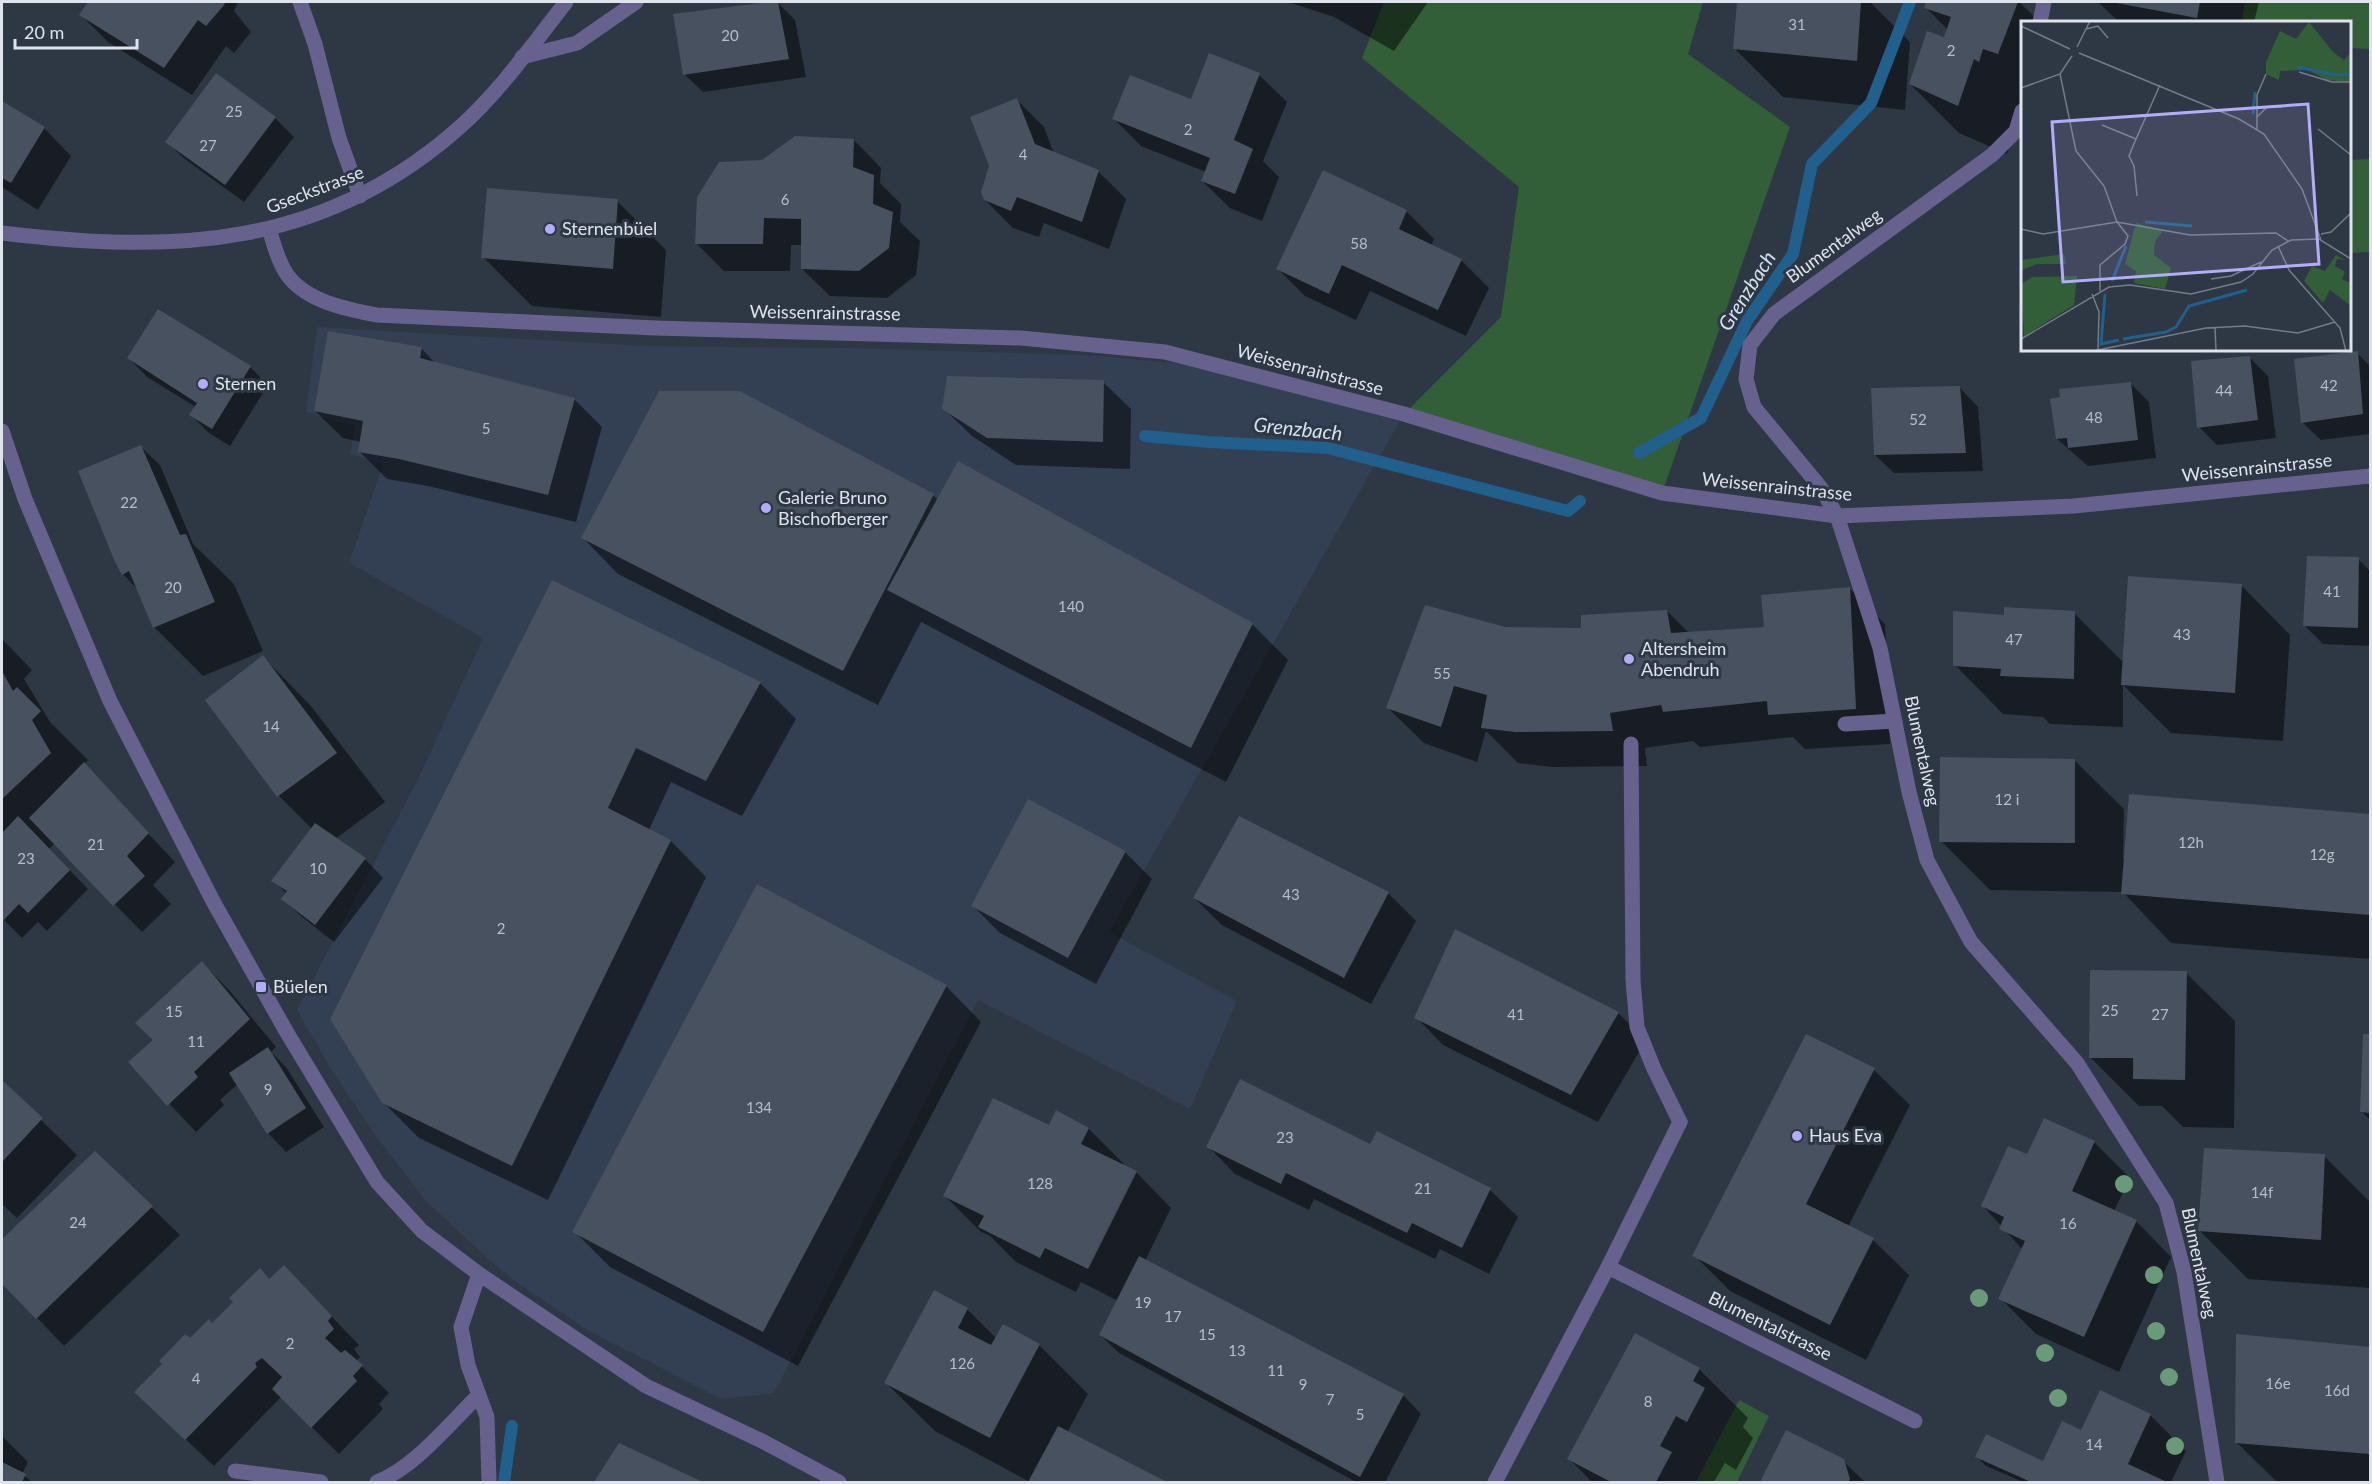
<svg xmlns="http://www.w3.org/2000/svg" width="2372" height="1484" font-family="Lato,sans-serif">
	<style>
		.built { fill: #333f52 }
		.green { fill: #325f38 }
		.shadow { fill: #0007 }
		.lines { fill: none; stroke-linecap: round; stroke-linejoin: round }
		.stream { stroke: #215f8d; stroke-width: 12 }
		.building { fill: #48515f }
		.service { stroke: #67618e; stroke-width: 15 }
		.minor { stroke: #67618e; stroke-width: 15 }
		.tertiary { stroke: #67618e; stroke-width: 15 }
		.tree { fill: #6a9b79 }
		.poi-dot { fill: #b3acf9; stroke: #2e3744; stroke-width: 2 }
		.labels { text-anchor: middle; stroke-width: 6; stroke-linejoin: round; paint-order: stroke }
		.number-label { font-size: 15px; fill: #b8bec9 }
		.street-label { font-size: 18px; fill: #dee3ec; stroke: #2e3744 }
		.poi-label { font-size: 18px; fill: #dee3ec; stroke: #2e3744; text-anchor: start }
		.water-label { font-size: 20px; font-style: italic; fill: #d3e2f0; stroke: #2e3744 }
		.inset-river { fill: none; stroke: #215f8d; stroke-width: 3 }
		.inset-road { fill: none; stroke: #747c87; stroke-width: 1.5 }
		.view { fill: #b3acf9; fill-opacity: 0.15; stroke: #b3acf9; stroke-width: 3 }
		.inset-edge { fill: none; stroke: #dee3ec; stroke-width: 3 }
	</style>
	<rect width="100%" height="100%" fill="#2e3744"/>
	<path class="built" d="M317,327l329,19 203,2 238,7 109,10 204,56 -291,511 128,69 -47,108 -212,-109 -204,393 -53,6 -132,-68 -73,-49 -29,-24 -62,-58 -49,-64 -43,-63 -36,-63 121,-231 65,-141 -134,-75 34,-99 -33,-10 5,-28 -49,-14z"/>
	<path class="green" d="M1384,2h319l-15,52 102,73 -128,366 -258,-79 97,-97 18,-130 -157,-129z
		M2245,2h125v47l-20,-1v-26h-108z
		M2370,159v93l-20,1v-93z
		M1739,1400l30,16 -32,66h-41z"/>
	<path class="shadow" d="M90,2h148l-4,9 17,21 -17,21 -8,-7 -34,49 -84,-53 -27,-27z
		M777,2l18,18 11,57 -103,15 -19,-18 -9,-59z
		M1288,2h140l-34,49 -60,-34z
		M1738,2h132l40,40 -5,68 -122,-13 -49,-49z
		M1928,2h91l21,20h-18v85l-15,47 -48,-21 -49,-49 35,-45 3,-9 -23,-23z
		M2098,2h161l-5,20h-135z
		M216,75l59,43 19,19 -50,65 -58,-42 -19,-18z
		M1259,75l28,27 -24,59 16,16 -17,44 -32,-13 -28,-27 4,-9 -65,-26 -27,-27 77,-18z
		M1017,100l27,27 10,27 45,18 27,27 -17,50 -65,-26 -5,14 -26,-9 -28,-28z
		M2,103l42,25 27,28 -33,54 -36,-23z
		M854,140l27,28 -1,15 21,21 -1,18 20,19 -4,34 -29,23 -57,-2 -28,-27 1,-24h-12l-1,26h-66l-27,-27 66,-82z
		M1323,172l84,40 27,27 -3,7 30,14 28,28 -23,48 -96,-45 -14,29 -51,-24 -27,-27z
		M617,201l49,49 -5,67 -129,-11 -49,-49z
		M421,348l15,16 139,36 27,27 -26,95 -148,-36 -41,-7 -28,-28 2,-9 -18,-4 -28,-27z
		M2357,353l13,13v68l-49,6 -19,-18z
		M2249,357l19,19 8,62 -59,7 -18,-18z
		M129,358l121,9 18,18 -38,61 -21,-13 -18,-18 5,-8 -49,-30z
		M1103,382l28,27 -1,60 -114,-4 -44,-29 -28,-27z
		M2131,384l18,18 7,56 -68,8 -31,-27z
		M1960,388l18,19 5,64 -89,2 -19,-18z
		M141,447l19,18 33,79 41,40 29,67 -60,25 -49,-49 -16,-37 -15,-16z
		M958,463l295,162 35,35 -62,122 -305,-160 -43,83 -260,-131 -35,-36 350,-43 5,5z
		M2358,559l12,12v75l-47,-2 -18,-18z
		M552,582l208,101 36,36 -54,97 -71,-34 -22,48 22,11 35,36 -158,323 -129,-62 -36,-36z
		M2242,586l48,49 -7,106 -112,-8 -48,-48v42l-73,-3 -7,-7 -40,-3 -48,-49 50,-49 69,-3 50,50z
		M1850,589l35,35 5,120 -85,5 -12,-12 -93,10 -7,-6 -48,7 2,18 -95,1 -34,-4 -32,-32 -9,31 -53,-19 -36,-35 117,-80 78,2 84,-19 22,22 77,-4z
		M2,639l30,31 -8,9 26,43 38,38 -4,5 91,97 -22,23 18,19 -29,28 -87,-89 -6,6 39,40 -41,42 -9,-9 -16,16 -20,-20z
		M263,657l48,49 74,96 -50,37 30,20 18,19 -49,64 -32,-25 -19,-18 4,-5 -14,-14 39,-51 -33,-33z
		M2075,761l49,48 -1,50h2l6,-64 239,20v144l-199,-16 -48,-51 -133,-2 -49,-49z
		M1240,818l148,75 28,28 -45,83 -149,-79 -28,-27z
		M1125,852l27,27 -56,105 -96,-51 -27,-27z
		M202,963l27,27 47,57 -5,5 15,15 38,60 -38,25 -18,-19 -30,-49 -18,16 4,5 -28,27 -66,-70 25,-22z
		M2186,973l49,48 -1,107 -51,-1 -21,-21h-23l-48,-48z
		M946,986l35,36 -183,344 -188,-99 -36,-36z
		M1618,1013l28,27 -48,82 -155,-77 -27,-28z
		M2365,1035l5,1v84l-8,-8z
		M1874,1070l36,35 -62,122 25,13 36,35 -43,85 -136,-69 -36,-36z
		M2,1082l75,73 -60,63 -15,-14z
		M1057,1112l32,17 35,35 -1,2 13,6 35,36 -26,53 258,134 18,19 -36,68h-29l-237,-129 -19,-18 18,-34 -37,-19 -5,10 -60,-30 -26,-26 -9,-4 -36,-36 105,-69z
		M1377,1133l113,57 28,27 -29,57 -49,-25 -5,10 -121,-60 -5,11 -74,-36 -27,-28h163z
		M2094,1142l36,36 -16,33 22,10 35,36 -52,115 -83,-38 -36,-36 23,-48 -40,-44z
		M95,1153l85,82 -116,111 -62,-65v-40z
		M2324,1156l46,46v86l-122,-9 -48,-48z
		M269,1280l42,15 48,50 -5,4 6,8 -4,4 33,32 -10,11 4,5 -44,45 -58,-57 -67,69 -50,-47 26,-79z
		M935,1292l33,18 29,29 42,6 49,49 -21,39 96,49h-133l-95,-51 -49,-48z
		M2238,1335l132,13v134h-93l-40,-39z
		M1699,1369l49,49 -5,9 10,11 -17,32 -11,-7 -11,19h-122l-23,-23z
		M2101,1392l49,23 36,36 -15,31h-148l-37,-16 -9,-9 66,5 39,-30z
		M1786,1432l57,29 22,21h-104z
		M2,1436l26,26 -6,12 10,8h-30z
		M619,1445l80,37h-103z"/>
	<g class="lines">
		<path class="stream" d="M1145,436l64,6 119,6 240,63 12,-10
			M1639,453l62,-35 46,-97 46,-67 19,-90 59,-61 39,-101
			M504,1482l8,-56"/>
	</g>
	<path class="building" d="M88,2h135l2,2 -19,22 -8,-6 -34,48 -85,-53z
		M768,2h10l11,57 -106,16 -10,-61z
		M1737,2h124l-4,59 -124,-12z
		M1926,2h92l-20,52 -15,-5 -4,13 -5,-3 -16,47 -49,-22 18,-53 17,6 7,-20 -27,-9z
		M2111,2h89l-3,16z
		M1209,53l51,20 -26,67 19,9 -18,45 -34,-13 9,-23 -98,-39 18,-44 61,24z
		M216,73l60,44 -51,68 -60,-43z
		M1017,98l18,46 64,26 -17,52 -65,-25 -6,14 -27,-11 -3,-8 8,-26 -19,-49z
		M2,101l43,26 -34,56 -9,-5z
		M795,136l59,3 -1,28 21,8 -1,29 20,8 -4,36 -30,23 -58,-2v-50l-37,-1 -1,26h-68l2,-47 22,-35 43,-2z
		M1323,170l84,40 -8,19 63,30 -24,51 -96,-45 -13,29 -53,-25z
		M487,188l131,11 -5,70 -132,-11z
		M158,309l93,57 -39,63 -23,-14 8,-12 -70,-45z
		M328,331l94,16 -2,11 155,40 -27,97 -149,-36 -41,-7 5,-31 -49,-10z
		M2358,351l5,63 -62,9 -7,-64z
		M2250,356l8,64 -61,8 -6,-67z
		M947,376l157,4 -1,62 -116,-4 -45,-29z
		M2131,382l7,58 -70,8 -1,-10 -11,1 -6,-40 10,-2 -1,-8z
		M1960,386l6,67 -92,2 -3,-67z
		M659,391h81l194,103 -91,177 -262,-133z
		M141,445l39,90 6,-1 29,68 -62,26 -24,-57 -7,4 -7,-13 -37,-91z
		M958,461l295,162 -62,125 -304,-158z
		M2307,556l52,1 -1,71 -55,-2z
		M2128,576l114,8 -7,109 -114,-8z
		M552,580l209,102 -55,99 -70,-33 -28,60 63,32 -159,326 -130,-63 -52,-84z
		M1850,587l6,122 -88,6 -1,-14 -104,11 -2,-7 -51,8 3,18 -98,1 -34,-4 6,-33 -33,-9 -13,41 -55,-19 39,-103 80,22 76,1v-13l86,-5 4,23 93,-6 -3,-32z
		M2004,607l71,4 -1,68 -74,-3 1,-7 -48,-3v-55l51,4z
		M263,655l74,98 -60,44 -72,-97z
		M2,671l11,20 4,-4 24,24 -9,9 19,33 -49,46z
		M1940,757l135,2v84l-136,-1z
		M84,762l65,71 -22,23 18,20 -32,30 -84,-88z
		M2129,794l241,20v101l-249,-21z
		M1028,799l98,52 -58,107 -97,-52z
		M18,816l52,54 -42,43 -9,-9 -17,18v-89z
		M1239,816l150,76 -45,86 -151,-80z
		M315,823l51,35 -51,67 -34,-26 6,-8 -16,-10z
		M757,884l190,101 -184,347 -191,-100z
		M1455,929l164,83 -48,83 -157,-77z
		M202,961l48,58 -56,53 4,5 -31,29 -39,-44 25,-22 -18,-17z
		M2090,970l97,1 -2,109 -52,-1v-21h-44z
		M1806,1034l69,34 -69,136 68,34 -44,87 -138,-69z
		M2363,1034h7v79l-10,-1z
		M268,1047l38,61 -39,26 -38,-61z
		M1240,1079l130,65 7,-13 114,57 -29,60 -50,-25 -5,10 -121,-60 -5,11 -75,-37z
		M2,1080l41,38 -41,44z
		M993,1098l56,27 7,-15 33,18 -8,16 56,27 -49,98 -43,-21 -5,10 -62,-31 6,-11 -41,-20z
		M2044,1118l51,23 -23,50 65,29 -53,117 -86,-38 27,-58 -26,-12 5,-12 -23,-11 27,-60 19,8z
		M2204,1148l121,6 -4,86 -123,-9z
		M95,1151l58,55 -117,113 -34,-35v-45z
		M1139,1256l265,138 -44,83 -261,-142z
		M284,1265l48,51 -4,5 6,8 -9,9 16,15 4,-3 18,15 -10,11 4,5 -46,47 -39,-39 10,-12 -20,-19 -7,5 2,4 -72,73 -51,-48 28,-28 -3,-3 26,-27 5,4 19,-19 3,4 21,-21 -4,-4 31,-30 9,11z
		M934,1290l34,18 -10,20 33,17 12,-21 37,20 -50,94 -106,-55z
		M1635,1333l65,35 -7,13 12,7 -18,34 -11,-6 -16,30 12,6 -16,30h-45l-44,-23z
		M2236,1334l134,13v107l-135,-11z
		M2100,1390l51,24 -23,50 39,18h-136l-56,-25 11,-23 57,27 19,-40 19,9z
		M1058,1426l109,56h-139z
		M1786,1430l58,29 6,20 -2,3h-88z
		M619,1443l84,39h-109z
		M2,1462l24,12 -4,8h-20z"/>
	<g class="lines">
		<path class="service" d="M522,57l55,-14 59,-41
			M1845,724l50,-3
			M1631,744l2,236 4,47 17,42 26,53
			M235,1471l86,11
			M377,1482c38,-15 72,-58 102,-87"/>
		<path class="minor" d="M300,2l15,42 24,94 21,58
			M2040,22l4,-20
			M2022,111l-6,20 -24,24 -218,159 -24,31 -4,34 8,28 67,81 16,28 43,132 29,144 18,68 44,82 106,121 89,140 18,69 33,210
			M269,229c5,15 8,30 17,44 18,28 60,36 91,42l278,13 366,10 144,14 239,62 258,79 175,23 237,-10 296,-30
			M1608,1267l72,-145
			M479,1274l-18,53 7,38 19,52 2,65
			M1495,1482l113,-215 307,154"/>
		<path class="tertiary" d="M2,233c173,21 323,15 459,-107 40,-36 72,-82 105,-124
			M2,431l23,68 85,202 104,202 72,128 91,151 45,49 57,43 167,112 118,56 75,40"/>
	</g>
	<g class="tree">
		<circle cx="2124" cy="1184" r="9"/>
		<circle cx="2154" cy="1275" r="9"/>
		<circle cx="1979" cy="1298" r="9"/>
		<circle cx="2156" cy="1331" r="9"/>
		<circle cx="2045" cy="1353" r="9"/>
		<circle cx="2169" cy="1377" r="9"/>
		<circle cx="2058" cy="1398" r="9"/>
		<circle cx="2175" cy="1446" r="9"/>
	</g>
	<g class="poi-dot">
		<circle cx="550" cy="229" r="6"/>
		<circle cx="203" cy="384" r="6"/>
		<circle cx="766" cy="508" r="6"/>
		<circle cx="1629" cy="659" r="6"/>
		<rect x="255" y="981" width="12" height="12" rx="3"/>
		<circle cx="1797" cy="1136" r="6"/>
	</g>
	<g class="labels">
		<g class="number-label">
			<text x="1797" y="30">31</text>
			<text x="730" y="41">20</text>
			<text x="1951" y="56">2</text>
			<text x="234" y="117">25</text>
			<text x="1188" y="135">2</text>
			<text x="208" y="151">27</text>
			<text x="1023" y="160">4</text>
			<text x="785" y="205">6</text>
			<text x="1359" y="249">58</text>
			<text x="2329" y="391">42</text>
			<text x="2224" y="396">44</text>
			<text x="2094" y="423">48</text>
			<text x="1918" y="425">52</text>
			<text x="486" y="434">5</text>
			<text x="129" y="508">22</text>
			<text x="173" y="593">20</text>
			<text x="2332" y="597">41</text>
			<text x="1071" y="612">140</text>
			<text x="2182" y="640">43</text>
			<text x="2014" y="645">47</text>
			<text x="1442" y="679">55</text>
			<text x="271" y="732">14</text>
			<text x="2007" y="805">12 i</text>
			<text x="2191" y="848">12h</text>
			<text x="96" y="850">21</text>
			<text x="2322" y="860">12g</text>
			<text x="26" y="864">23</text>
			<text x="318" y="874">10</text>
			<text x="1291" y="900">43</text>
			<text x="501" y="934">2</text>
			<text x="2110" y="1016">25</text>
			<text x="174" y="1017">15</text>
			<text x="1516" y="1020">41</text>
			<text x="2160" y="1020">27</text>
			<text x="196" y="1047">11</text>
			<text x="268" y="1095">9</text>
			<text x="759" y="1113">134</text>
			<text x="1285" y="1143">23</text>
			<text x="1040" y="1189">128</text>
			<text x="1423" y="1194">21</text>
			<text x="2262" y="1198">14f</text>
			<text x="78" y="1228">24</text>
			<text x="2068" y="1229">16</text>
			<text x="1143" y="1308">19</text>
			<text x="1173" y="1322">17</text>
			<text x="1207" y="1340">15</text>
			<text x="290" y="1349">2</text>
			<text x="1237" y="1356">13</text>
			<text x="962" y="1369">126</text>
			<text x="1276" y="1376">11</text>
			<text x="196" y="1384">4</text>
			<text x="2278" y="1389">16e</text>
			<text x="1303" y="1390">9</text>
			<text x="2337" y="1396">16d</text>
			<text x="1330" y="1405">7</text>
			<text x="1648" y="1407">8</text>
			<text x="1360" y="1420">5</text>
			<text x="2094" y="1450">14</text>
		</g>
		<g class="street-label">
			<text transform="translate(315 190) rotate(-21)" y="6">Gseckstrasse</text>
			<text transform="translate(1834 246) rotate(-36)" y="6">Blumentalweg</text>
			<text transform="translate(825 313) rotate(1)" y="6">Weissenrainstrasse</text>
			<text transform="translate(1310 370) rotate(15)" y="6">Weissenrainstrasse</text>
			<text transform="translate(2257 468) rotate(-6)" y="6">Weissenrainstrasse</text>
			<text transform="translate(1777 487) rotate(6)" y="6">Weissenrainstrasse</text>
			<text transform="translate(1922 751) rotate(78)" y="6">Blumentalweg</text>
			<text transform="translate(2199 1263) rotate(78)" y="6">Blumentalweg</text>
			<text transform="translate(1770 1326) rotate(26)" y="6">Blumentalstrasse</text>
		</g>
		<g class="poi-label">
			<text x="562" y="235">Sternenbüel</text>
			<text x="215" y="390">Sternen</text>
			<text x="778" y="504">Galerie Bruno<tspan x="778" dy="21">Bischofberger</tspan></text>
			<text x="1641" y="655">Altersheim<tspan x="1641" dy="21">Abendruh</tspan></text>
			<text x="273" y="993">Büelen</text>
			<text x="1809" y="1142">Haus Eva</text>
		</g>
		<g class="water-label">
			<text transform="translate(1747 291) rotate(-58)" y="7">Grenzbach</text>
			<text transform="translate(1298 429) rotate(6)" y="7">Grenzbach</text>
		</g>
	</g>
	<g transform="translate(2021 21)">
		<rect width="330" height="330" fill="#2e3744"/>
		<path d="M288,1l24,30 11,8 7,-8v30l-25,-2 -17,-10 -29,1 -1,9 -13,-6v-12l14,-31 16,8zM115,202l28,7 -9,11 -1,14 17,13 -6,21 -31,-6 2,-12 -11,-7zM43,233l2,10h-29l-16,6v-10zM315,234l9,5 -8,-1 -2,7 10,6 -3,7 9,4v23l-21,-16 -7,13 -19,-22 8,-15 13,5zM56,255l-3,29 -50,31 -3,-52 11,-7z" fill="#325f38"/>
		<path class="inset-river" d="M276,46l39,8 15,-1M232,93l2,-22M124,201l47,4M91,260l14,-35M84,273l-4,50 18,-4M102,318l43,-7 10,-5 13,-21 58,-16"/>
		<path class="inset-road" d="M0,5l49,23M65,8l12,-3 10,12M56,26l13,-26M58,32l160,66 25,15 38,55 19,51M278,51l33,10h19M39,53l16,77 28,35 13,36 11,14 -3,8 -25,21v26M0,67l39,-14 12,-18M236,96l10,-10h15M81,104l34,14 24,-54M297,108l33,26M236,109v-35l9,-21M115,118l-7,17 5,10 3,30M0,208l22,5 74,-12 73,13 86,-2 12,8M300,213l10,-2 20,-19M257,225l11,24 51,58 6,23M190,258l20,-3 30,-14M71,273l7,18 -1,37M194,306l1,24M0,318l88,-52 21,-2 61,9 50,-12 12,-8 19,-24 19,-10 28,-1 32,20M72,330l113,-23 39,-2 53,7 37,-11"/>
		<path class="view" d="M287,83l11,160 -256,18 -11,-160z"/>
		<rect width="330" height="330" class="inset-edge"/>
	</g>
	<rect width="2372" height="1484" fill="none" stroke="#dee3ec" stroke-width="6"/>
	<path d="M15 39v9h122v-9" fill="none" stroke="#dee3ec" stroke-width="3"/>
	<text x="24" y="39" font-size="18" fill="#dee3ec" stroke="#2e3744" stroke-width="4.5" paint-order="stroke">20 m</text>
</svg>
